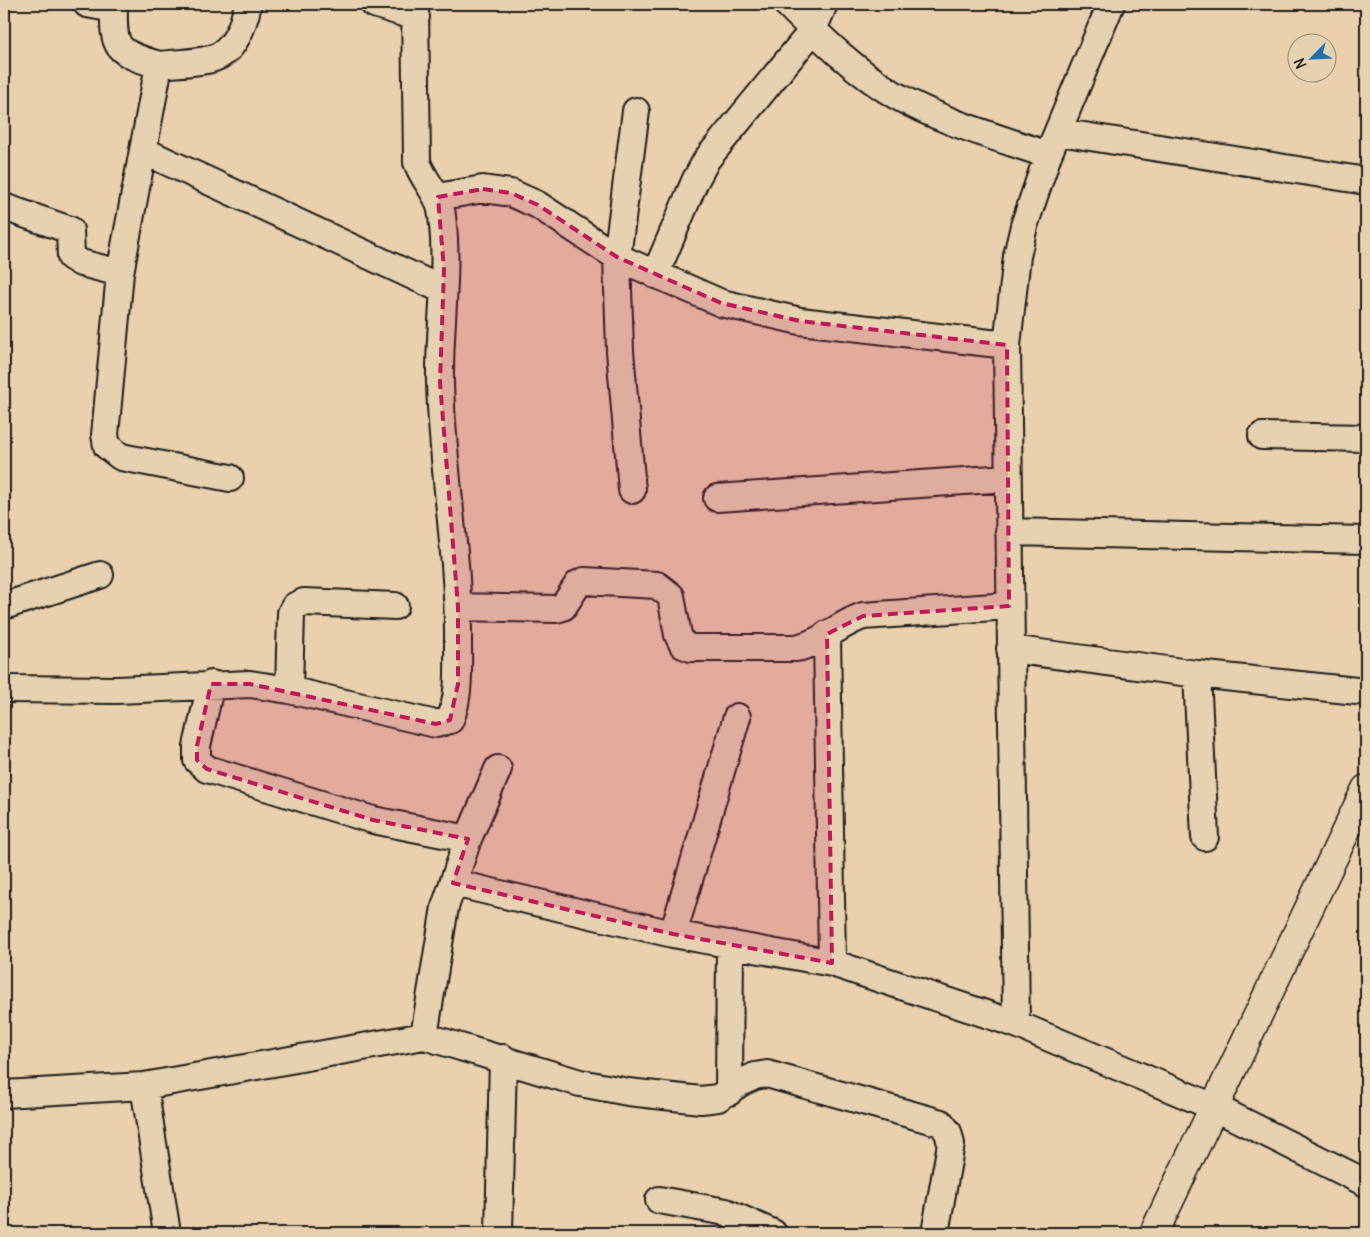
<svg xmlns="http://www.w3.org/2000/svg" width="1370" height="1237" font-family="Delius,sans-serif">
	<style>
		.lines { fill: none; stroke-linecap: round; stroke-linejoin: round }
		.street-casing { stroke: #1c1c1c; stroke-width: 30 }
		.secondary-casing { stroke: #1c1c1c; stroke-width: 31 }
		.street { stroke: #e6d2b0; stroke-width: 26 }
		.secondary { stroke: #e6d2b0; stroke-width: 28 }
		.marked { fill: #c2185b; fill-opacity: 0.2; stroke: #c2185b; stroke-width: 4; stroke-dasharray: 10 6; stroke-linejoin: round }
	</style>
	<rect width="100%" height="100%" fill="#ead0ac"/>
	<filter id="ink" filterUnits="userSpaceOnUse"><feTurbulence type="fractalNoise" baseFrequency=".02" numOctaves="2"/><feDisplacementMap in="SourceGraphic" scale="10" xChannelSelector="R" yChannelSelector="G"/><feConvolveMatrix kernelMatrix="1 2 1 2 8 2 1 2 1" color-interpolation-filters="sRGB"/></filter>
	<g filter="url(#ink)">
		<g class="lines">
			<g class="street-casing">
				<path id="street" d="M87,4l27,5
					M114,4c-1,45 1,48 45,61
					M374,4l42,13
					M787,4c33,33 67,67 108,91 47,27 102,42 153,60
					M1059,132l307,49
					M144,151l299,139
					M438,197l45,-8 28,4 27,12 79,52 104,46 79,18 207,24
					M4,207l66,23 1,27 10,6 39,10
					M655,275l40,-94 12,-22 106,-129 11,-26
					M1262,436l104,2
					M230,478l-109,-21 -14,-11 -2,-11 15,-162 39,-208c15,-2 41,-2 55,-7 21,-7 30,-35 34,-54
					M632,490l-12,-139 -3,-94 19,-146
					M717,498l291,-20
					M1009,532l357,8
					M4,606l96,-31
					M458,607l98,2 7,-2 15,-23 6,-3 73,4 14,11 7,39 5,10 8,3h105c24,-4 43,-24 67,-32l146,-10
					M827,634l5,329
					M1010,649l187,25 169,18
					M1197,674l8,163
					M211,684l-14,62v14l10,9 166,51 95,19
					M4,689l113,1 133,-6 39,6 147,34 14,-4c10,-24 8,-52 8,-78 1,-87 -16,-173 -18,-260 -1,-55 9,-111 2,-166 -2,-22 -18,-34 -25,-54l-2,-158
					M289,690l2,-77 4,-7 9,-4 91,4
					M453,883l220,51 159,29 184,61 198,83 152,76
					M673,934l64,-217
					M1016,1024l-9,-679 10,-89 7,-30 24,-71 63,-151
					M424,1036l21,-129 23,-68 30,-70
					M144,1086l23,147
					M729,1092l1,-148
					M4,1094l140,-8 280,-50 156,47 48,9 73,8 17,-2 22,-15 15,-7 12,-2 174,49 7,9 3,12 -16,89
					M659,1200l67,12 47,21
					M499,1233l4,-175"/>
			</g>
			<g class="secondary-casing">
				<path id="secondary" d="M1154,1233l212,-444"/>
			</g>
			<use href="#street" class="street"/>
			<use href="#secondary" class="secondary"/>
		</g>
	</g>
	<path class="marked" d="M483,189l28,4 27,12 79,52 104,46 79,18 207,24 2,261 -146,10 -36,18 5,329 -159,-29 -220,-51 15,-44 -95,-19 -166,-51 -10,-9v-14l14,-62h39l186,40 14,-4 8,-36v-77l-18,-225 4,-112 -6,-73z"/>
	<rect width="1370" height="1237" fill="none" stroke="#e6d2b0" stroke-width="20"/>
	<rect x="10" y="10" width="1350" height="1217" fill="none" stroke="#1c1c1c" stroke-width="2" filter="url(#ink)"/>
	<g transform="translate(1312 58) rotate(246)"><circle r="24" fill="#e6d2b0" stroke="#958975"/>
	<path d="M0-4L9 19L0 12L-9 19Z" fill="#1f6fb2"/>
	<text y="-8" font-size="14" font-weight="bold" text-anchor="middle" fill="#1c1c1c">N</text>
	</g>
</svg>
